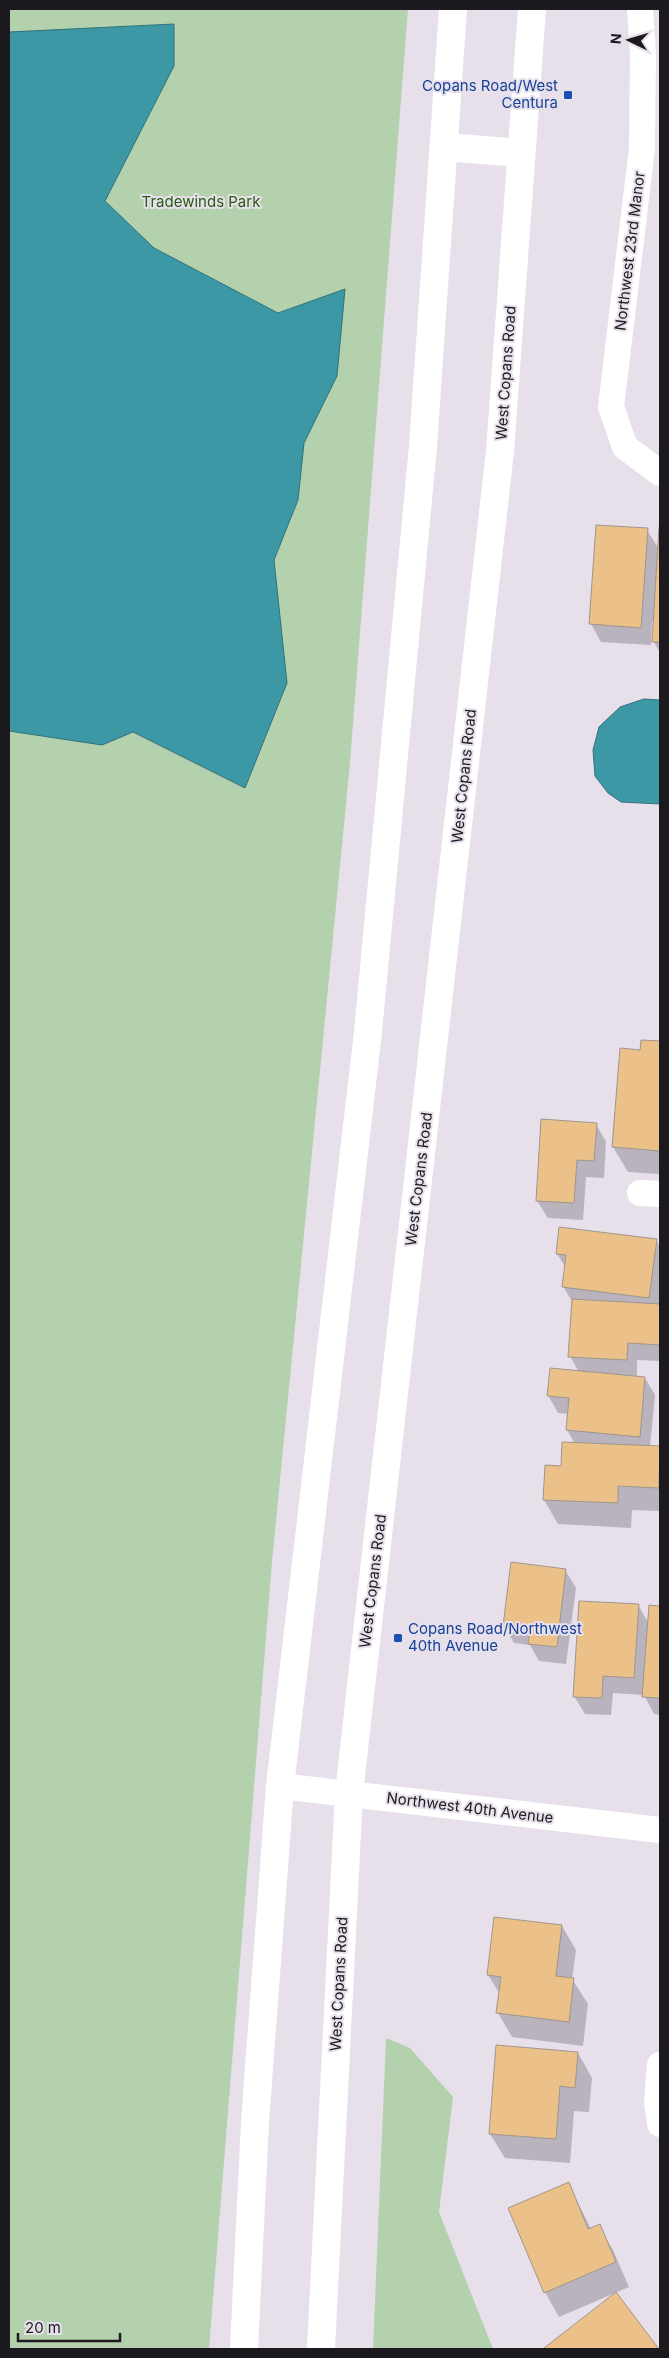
<svg xmlns="http://www.w3.org/2000/svg" width="669" height="2358" font-family="Inter,sans-serif">
	<style>
		.green { fill: #b3d1ac }
		.water { fill: #3b98a4; stroke: #32727c }
		.shadow { fill: #0003 }
		.building { fill: #ecc189; stroke: #9e968d }
		.lines { fill: none; stroke-linecap: round; stroke-linejoin: round }
		.minor { stroke: #fff; stroke-width: 26 }
		.secondary { stroke: #fff; stroke-width: 28 }
		.transit-dot { fill: #1a4fb4; stroke: #e7e0eb; stroke-width: 2 }
		.labels { text-anchor: middle; stroke-width: 4; stroke-linejoin: round; paint-order: stroke }
		.transit-label { font-size: 15px; fill: #164399; stroke: #e7e0eb; text-anchor: end }
		.park-label { font-size: 15px; fill: #265c14; stroke: #e7e0eb }
		.street-label { font-size: 15px; fill: #1c1a1e; stroke: #e7e0eb }
	</style>
	<rect width="100%" height="100%" fill="#e7e0eb"/>
	<path class="green" d="M9,9h399l-58,754 -78,799 -63,787h-200z
		M386,2038l24,10 43,49 -14,115 54,137h-120z"/>
	<path class="water" d="M174,24v42l-69,135 49,47 124,65 67,-24 -8,87 -33,67 -6,57 -24,60 13,123 -42,105 -112,-56 -31,13 -93,-14v-699z
		M644,699l16,1v104l-39,-2 -13,-9 -13,-17 -2,-26 6,-23 21,-20z"/>
	<path class="shadow" d="M660,529v124l-6,-11 1,-20 -3,-1 -1,24 -50,-3 -10,-18 56,-94 12,19z
		M642,1041l18,1v132l-32,-2 -15,-25 8,-98 20,2z
		M596,1124l10,18 -2,36 -18,-1 -3,43 -35,-2 -11,-17z
		M656,1240l4,7v114l-23,-1v17l8,1 10,17 -5,52h10v64l-28,-1 -1,18 -73,-4 -14,-24 31,-56 -8,-14 2,-16 -11,-1 -10,-18 31,-23 -9,-16 3,-53 -10,-17 3,-18 -9,-14z
		M565,1570l11,18 -10,76 -27,-3 -9,-16 -16,-2 -10,-18z
		M638,1605l11,19 1,-18 10,1v108l-6,-1 -10,-19 -31,-2 -2,22 -26,-1 -11,-18z
		M562,1926l14,24 -4,29 16,25 -5,42 -71,-9 -14,-24 2,-19 -12,-19z
		M578,2053l14,25 -3,34 -15,-1 -4,52 -65,-5 -15,-24z
		M568,2183l23,46 8,-3 14,24 16,37 -70,30 -14,-25z
		M616,2294l42,55h-112v-1z"/>
	<path class="building" d="M596,525l52,3 -7,100 -52,-4z
		M659,527h1v115h-8z
		M641,1040l19,1v110l-48,-4 8,-99 20,2z
		M541,1119l56,4 -3,38 -17,-1 -3,43 -38,-2z
		M559,1227l98,12 -8,59 -87,-11 4,-32 -10,-1z
		M572,1299l88,5v41l-32,-2 -1,17 -59,-3z
		M550,1368l95,9 -5,60 -74,-7 3,-32 -22,-2z
		M562,1442l98,4 -1,42 -41,-2v17l-75,-3 2,-35 16,1z
		M511,1562l55,7 -9,78 -29,-3 2,-15 -27,-3z
		M579,1601l60,3 -5,74 -31,-2 -1,22 -29,-1z
		M649,1605l11,1v92l-18,-1z
		M494,1917l68,8 -6,51 18,2 -5,44 -73,-9 5,-36 -14,-2z
		M496,2045l82,7 -3,36 -15,-2 -4,53 -67,-5z
		M569,2182l19,47 12,-5 16,38 -72,31 -36,-85z
		M616,2292l43,57h-114l-1,-1z"/>
	<g class="lines">
		<path class="minor" d="M640,9l3,47 -1,92 -31,259 14,40 35,26
			M640,1193l20,1
			M280,1786l380,44
			M660,2065l-3,37 3,22"/>
		<path class="secondary" d="M444,147l77,6
			M244,2349l11,-227 25,-336 88,-754 55,-586 30,-437
			M321,2349l28,-556 151,-1342 32,-442"/>
	</g>
	<g class="transit-dot">
		<rect x="563" y="90" width="10" height="10" rx="2.5"/>
		<rect x="393" y="1633" width="10" height="10" rx="2.5"/>
	</g>
	<g class="labels">
		<g class="transit-label">
			<text x="558" y="91">Copans Road/West<tspan x="558" dy="17">Centura</tspan></text>
			<text x="408" y="1634" text-anchor="start">Copans Road/Northwest<tspan x="408" dy="17">40th Avenue</tspan></text>
		</g>
		<g class="park-label">
			<text x="201" y="207">Tradewinds Park</text>
		</g>
		<g class="street-label">
			<text transform="translate(630 251) rotate(-83)" y="5">Northwest 23rd Manor</text>
			<text transform="translate(506 373) rotate(-86)" y="5">West Copans Road</text>
			<text transform="translate(464 776) rotate(-84)" y="5">West Copans Road</text>
			<text transform="translate(419 1179) rotate(-83)" y="5">West Copans Road</text>
			<text transform="translate(373 1581) rotate(-83)" y="5">West Copans Road</text>
			<text transform="translate(470 1808) rotate(7)" y="5">Northwest 40th Avenue</text>
			<text transform="translate(339 1984) rotate(-87)" y="5">West Copans Road</text>
		</g>
	</g>
	<rect width="669" height="2358" fill="none" stroke="#1c1a1e" stroke-width="20"/>
	<g transform="translate(629 40) rotate(275)" stroke="#e7e0eb" stroke-width="4" paint-order="stroke">
	<path d="M0-4L9 19L0 12L-9 19Z" fill="#1c1a1e"/>
	<text y="-8" font-size="14" font-weight="bold" text-anchor="middle" fill="#1c1a1e">N</text>
	</g>
	<path d="M18 2333v8h102v-8" fill="none" stroke="#1c1a1e" stroke-width="2.5"/>
	<text x="25" y="2333" font-size="15" fill="#1c1a1e" stroke="#e7e0eb" stroke-width="4" paint-order="stroke">20 m</text>
</svg>
